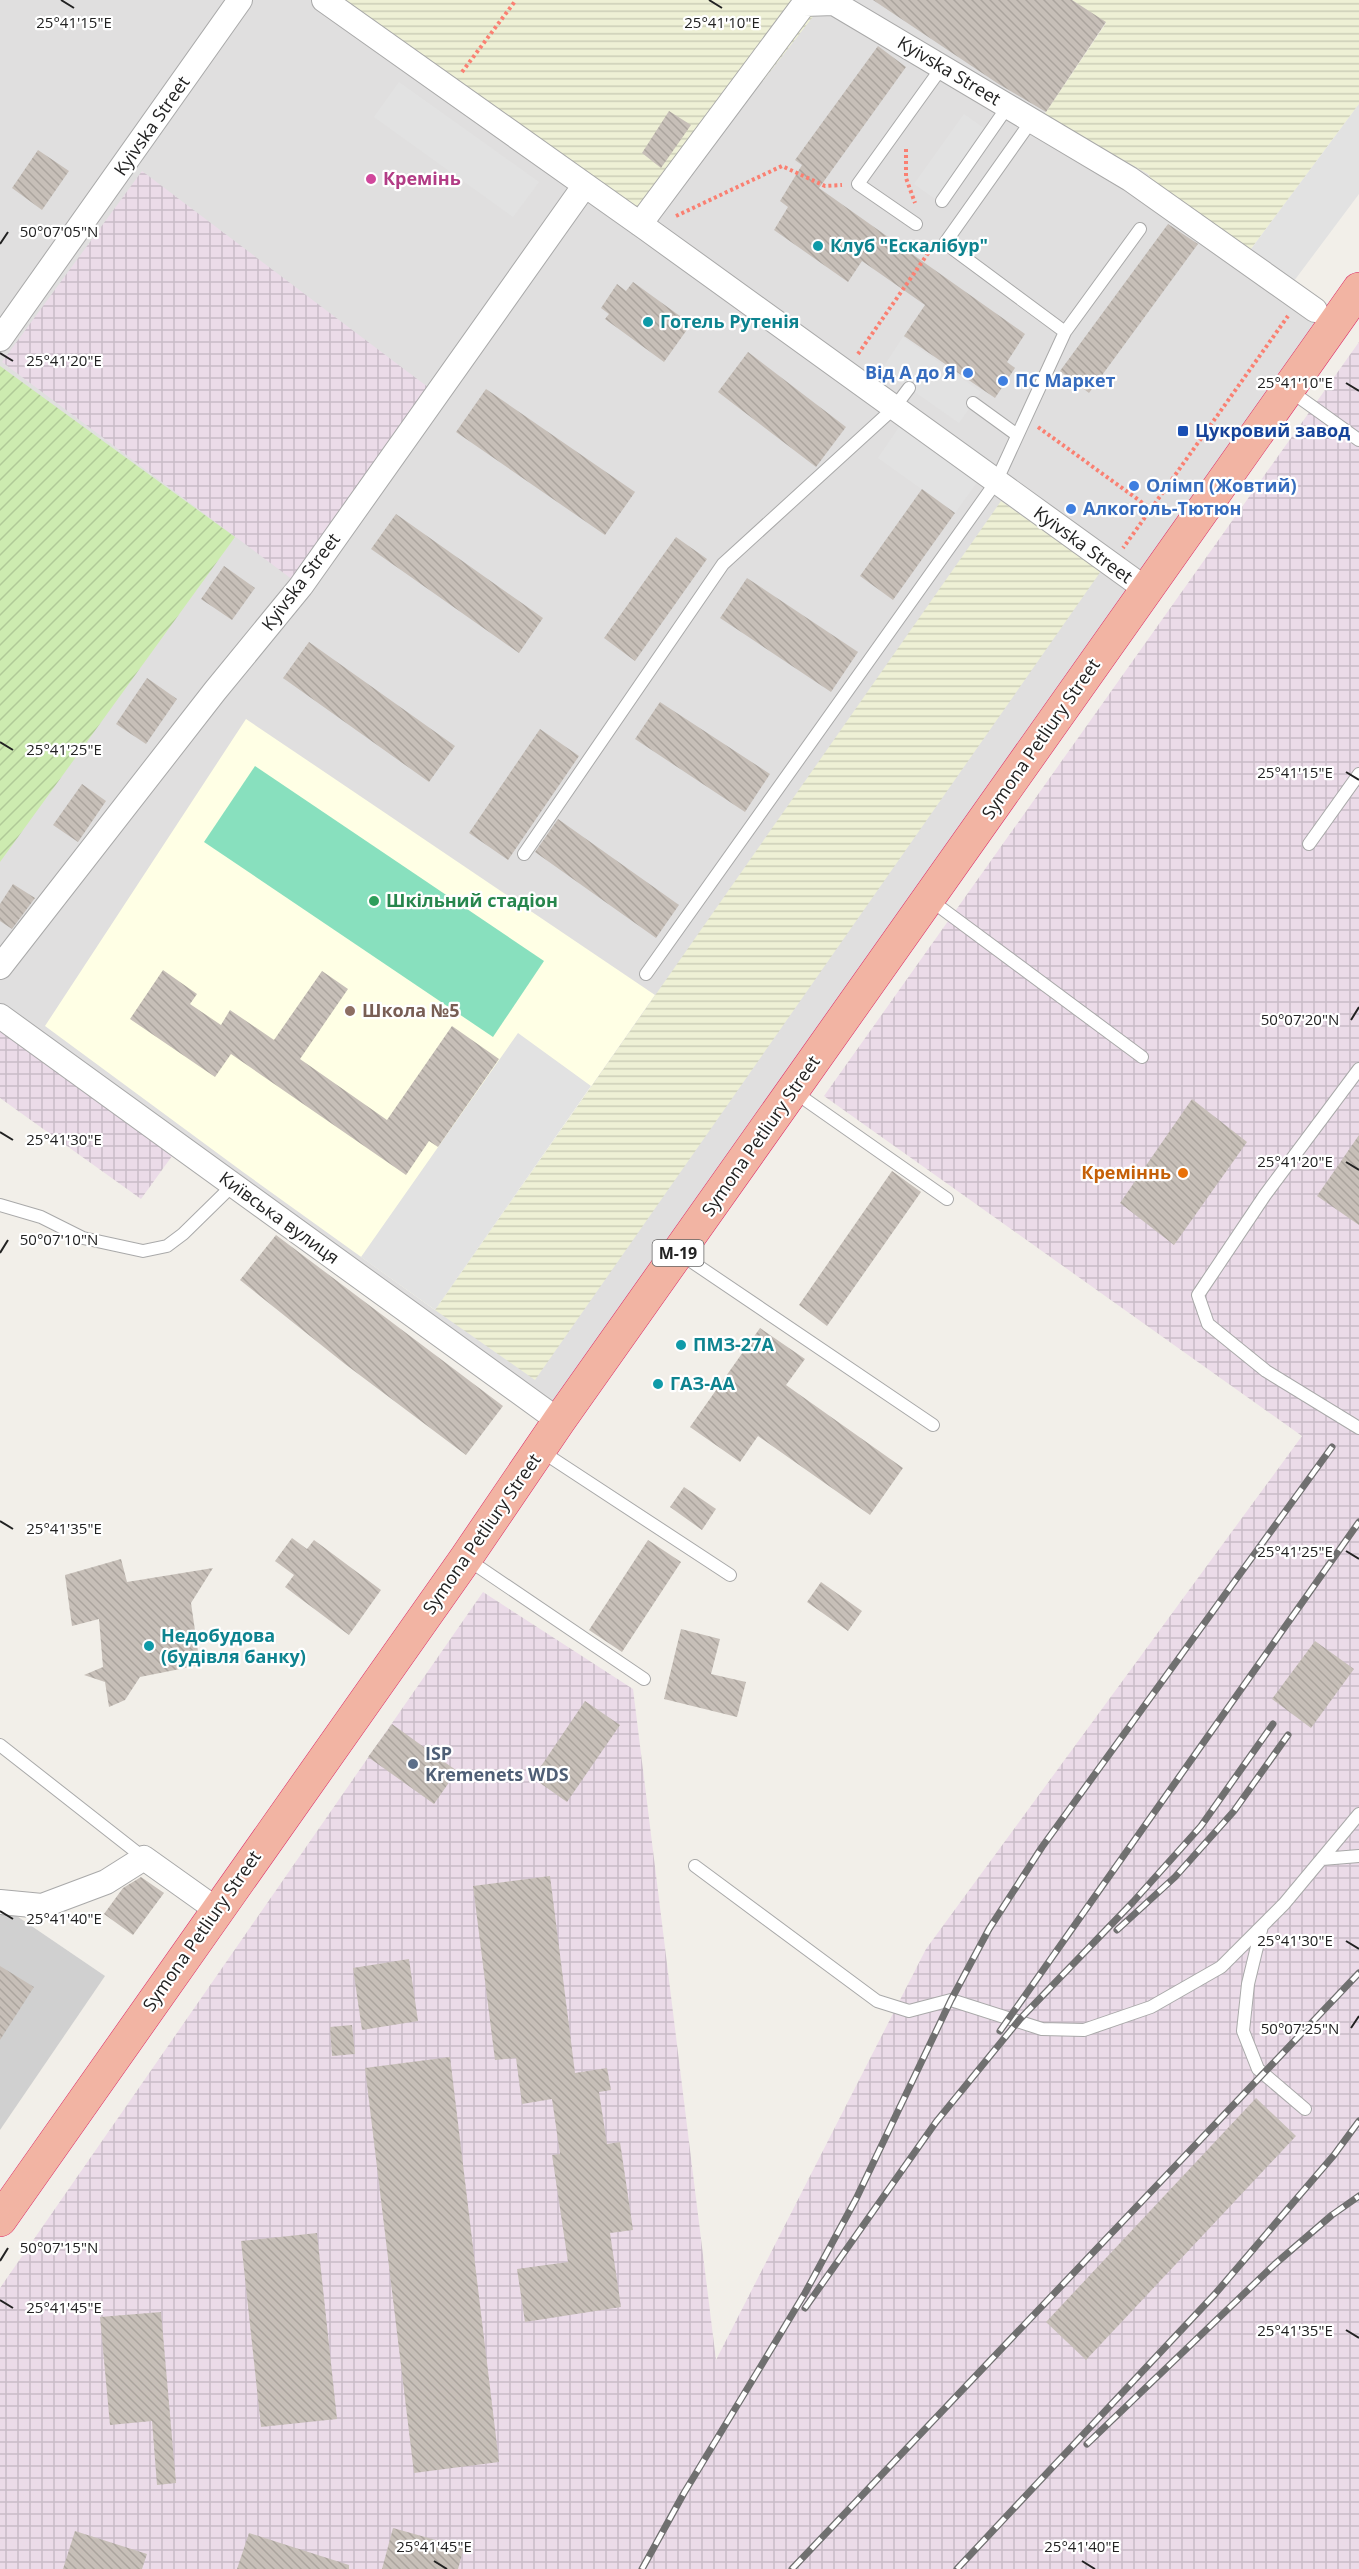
<svg xmlns="http://www.w3.org/2000/svg" width="1359" height="2569" font-family="'Open Sans',sans-serif">
	<style>
		.residential { fill: #e0dfdf }
		.industrial { fill: url(#industrial-grid) }
		.education { fill: #ffffe5 }
		.religious { fill: #d0d0d0 }
		.farmland { fill: url(#farmland-rules) }
		.garden { fill: url(#garden-furrows) }
		.pitch { fill: #88e0be }
		.parking { fill: #e2e2e2 }
		.building { fill: url(#building-back-hatch) }
		.lines { fill: none; stroke-linecap: round; stroke-linejoin: round }
		.service-casing { stroke: #a9a9a9; stroke-width: 14 }
		.minor-casing { stroke: #a9a9a9; stroke-width: 26 }
		.trunk-casing { stroke: #dc2a67; stroke-width: 34 }
		.path { stroke: #fa8072; stroke-width: 4; stroke-dasharray: 3 3; stroke-linecap: butt }
		.service { stroke: #fff; stroke-width: 12 }
		.minor { stroke: #fff; stroke-width: 24 }
		.trunk { stroke: #f2b4a3; stroke-width: 33 }
		.rail-casing { stroke: #707070; stroke-width: 7 }
		.rail { stroke: #fff; stroke-width: 4.5; stroke-dasharray: 14; stroke-linecap: butt }
		.ticks { fill: none; stroke: #222; stroke-width: 2 }
		.hotel-dot { fill: #d1479c; stroke: #fff; stroke-width: 2 }
		.culture-dot { fill: #0f9aa8; stroke: #fff; stroke-width: 2 }
		.shop-dot { fill: #3f7fe0; stroke: #fff; stroke-width: 2 }
		.transit-dot { fill: #1a4fb4; stroke: #fff; stroke-width: 2 }
		.leisure-dot { fill: #2e9e5b; stroke: #fff; stroke-width: 2 }
		.education-dot { fill: #8d6e63; stroke: #fff; stroke-width: 2 }
		.food-dot { fill: #e8710a; stroke: #fff; stroke-width: 2 }
		.service-dot { fill: #5c6f8a; stroke: #fff; stroke-width: 2 }
		.labels { text-anchor: middle; stroke-width: 4.5; stroke-linejoin: round; paint-order: stroke }
		.shield { fill: #fff; stroke: #646464; stroke-width: 1.5 }
		.shield-label { font-size: 16px; font-weight: bold; fill: #222 }
		.street-label { font-size: 18px; fill: #222; stroke: #fff }
		.hotel-label { font-size: 18px; font-weight: bold; fill: #b23c85; stroke: #fff; text-anchor: start }
		.culture-label { font-size: 18px; font-weight: bold; fill: #0d838f; stroke: #fff; text-anchor: start }
		.shop-label { font-size: 18px; font-weight: bold; fill: #366cbe; stroke: #fff; text-anchor: start }
		.transit-label { font-size: 18px; font-weight: bold; fill: #164399; stroke: #fff; text-anchor: start }
		.leisure-label { font-size: 18px; font-weight: bold; fill: #27864d; stroke: #fff; text-anchor: start }
		.education-label { font-size: 18px; font-weight: bold; fill: #785e54; stroke: #fff; text-anchor: start }
		.food-label { font-size: 18px; font-weight: bold; fill: #c56008; stroke: #fff; text-anchor: end }
		.service-label { font-size: 18px; font-weight: bold; fill: #4e5e75; stroke: #fff; text-anchor: start }
		.ticks-label { font-size: 15px; text-anchor: middle; fill: #222; stroke: #fff; stroke-width: 4.5; stroke-linejoin: round; paint-order: stroke }
	</style>
	<defs>
		<pattern id="industrial-grid" width="8" height="8" patternUnits="userSpaceOnUse" patternTransform="scale(1.5)"><rect width="8" height="8" fill="#ebdbe8"/><path d="M0 4h8M4 0v8" fill="none" stroke="#c9bcc7"/></pattern>
		<pattern id="farmland-rules" width="6" height="5" patternUnits="userSpaceOnUse" patternTransform="scale(1.5)"><rect width="6" height="5" fill="#eef0d5"/><path d="M0 2.5h6" fill="none" stroke="#ccceb7"/></pattern>
		<pattern id="garden-furrows" width="10" height="10" patternUnits="userSpaceOnUse" patternTransform="scale(1.5)"><rect width="10" height="10" fill="#cdebb0"/><path d="M-1 1l2-2M0 10L10 0M9 11l2-2" fill="none" stroke="#b0c997"/></pattern>
		<pattern id="building-back-hatch" width="6" height="6" patternUnits="userSpaceOnUse" patternTransform="scale(1.5)"><rect width="6" height="6" fill="#c7bfb8"/><path d="M-1 5l2 2M0 0l6 6M5-1l2 2" fill="none" stroke="#aba49e"/></pattern>
	</defs>
	<rect width="100%" height="100%" fill="#f2efe9"/>
	<path class="residential" d="M0,0h1072l34,22 -62,92 104,60 27,41 166,101 -782,1105 -559,-405z"/>
	<path class="industrial" d="M142,171l295,223 -136,192 -299,-224z
		M1359,342v2227h-1359v-281l483,-696 150,97 83,671 210,-411 376,-513 -478,-340z
		M0,1016l180,129 -39,54 -141,-101z"/>
	<path class="education" d="M246,719l409,276 -220,315 -192,-138 -198,-146z"/>
	<path class="religious" d="M5,1908l100,68 -105,154v-214z"/>
	<path class="farmland" d="M324,0h502l-179,229z
		M1072,0h287v104l-111,149 -73,-38 -27,-41 -104,-59 62,-92z
		M1001,501l100,70 -566,809 -100,-70z"/>
	<path class="garden" d="M0,366l235,171 -235,325z"/>
	<path class="pitch" d="M255,766l289,195 -51,76 -289,-195z"/>
	<path class="parking" d="M399,82l140,100 -26,35 -139,-100z
		M1359,104v90l-68,91 -43,-32z
		M964,114l21,15 -50,70 -21,-15z
		M903,337l78,55 -22,31 -77,-54z
		M899,427l79,54 -23,32 -77,-55z
		M518,1033l73,53 -156,224 -74,-53z"/>
	<path class="building" d="M873,0h199l34,22 -60,90 -49,-29z
		M878,46l28,21 -87,121 206,146 -18,28 8,6 -20,30 -91,-62 21,-31 -63,-44 -14,21 -74,-52 14,-23 -8,-6 22,-36 -7,-5z
		M669,111l22,14 -30,43 -19,-15z
		M38,150l31,21 -27,39 -30,-22z
		M1168,224l30,20 -109,149 -29,-22z
		M633,282l58,42 -27,38 -59,-43 4,-5 -8,-6 16,-24 9,7z
		M748,352l98,75 -30,40 -98,-75z
		M486,389l149,103 -30,43 -149,-103z
		M922,489l33,24 -62,87 -33,-24z
		M396,514l147,104 -24,35 -148,-104z
		M676,537l31,22 -72,102 -31,-23z
		M224,566l31,22 -23,32 -31,-21z
		M747,578l111,74 -27,40 -111,-74z
		M309,642l146,104 -26,36 -146,-104z
		M147,678l30,21 -31,45 -30,-20z
		M660,702l110,72 -25,38 -110,-73z
		M540,729l39,27 -71,104 -39,-27z
		M82,784l24,17 -28,41 -25,-17z
		M558,819l121,86 -23,33 -121,-86z
		M13,884l22,14 -23,31 -12,-8v-17z
		M163,970l34,24 -7,10 31,21 9,-15 44,30 48,-69 26,18 -48,70 87,61 65,-94 47,33 -61,88 -9,-6 -23,34 -175,-121 -16,23 -85,-58z
		M1192,1099l55,43 -73,103 -54,-42z
		M1359,1135v90l-42,-29z
		M892,1171l29,21 -94,134 -28,-21z
		M276,1235l227,171 -37,49 -121,-91 -105,-84z
		M760,1328l45,31 -19,26 117,83 -33,47 -112,-79 -18,26 -50,-35z
		M684,1487l32,22 -14,21 -32,-23z
		M292,1538l15,11 7,-9 67,50 -32,45 -64,-48 9,-12 -19,-14z
		M648,1540l33,22 -59,90 -33,-22z
		M121,1559l6,23 86,-14 -22,35 9,62 -60,12 -15,23 -16,7 -4,-25 -21,-7 19,-8 -4,-48 -27,7 -7,-51z
		M821,1582l41,29 -14,20 -41,-29z
		M681,1629l39,10 -9,35 35,8 -9,35 -73,-18z
		M1315,1641l39,28 -43,59 -39,-29z
		M585,1701l35,24 -53,77 -34,-24z
		M392,1724l65,47 -23,33 -66,-47z
		M550,1876l25,197 32,-5 4,22 -12,2 8,52 13,-2 13,88 -23,3 11,74 -96,15 -8,-53 51,-7 -16,-107 8,-1 -8,-55 -30,5 -6,-46 -21,2 -22,-174z
		M141,1877l23,16 -31,42 -29,-21 19,-26z
		M409,1959l9,62 -56,9 -9,-62z
		M0,1966l34,21 -34,53z
		M352,2025l3,29 -23,2 -2,-29z
		M450,2057l49,405 -85,11 -49,-405z
		M1256,2098l40,38 -210,224 -40,-38z
		M317,2233l20,186 -76,8 -20,-186z
		M161,2312l15,171 -19,2 -5,-64 -42,4 -10,-108z
		M393,2528l71,20 -6,21h-76z
		M75,2531l72,23 -5,15h-79z
		M249,2533l100,32v4h-112z"/>
	<g class="lines">
		<g class="service-casing">
			<path id="service" d="M1032,120l-87,123 120,89
				M942,201l66,-95
				M916,224l-58,-40 84,-117
				M1289,390l70,50
				M973,403l44,32
				M1309,844l50,-70
				M524,854l199,-290 171,-156 15,-20
				M929,899l213,158
				M646,974l350,-492 69,-150 75,-103
				M1359,1069l-94,126 -67,100 10,29 58,47 93,57
				M793,1091l154,108
				M0,1205l41,12 42,21 60,13 24,-5 16,-12 50,-49
				M679,1253l254,172
				M541,1451l189,124
				M467,1559l177,120
				M0,1745l144,113
				M1322,1859l37,-3
				M695,1866l182,135 32,10 42,-11 91,29 42,1 67,-23 70,-40 63,-63 75,-90
				M1262,1926l-14,58 -5,47 15,38 47,40"/>
		</g>
		<g class="minor-casing">
			<path id="minor" d="M324,0l323,229 500,361
				M640,224l164,-220 30,-1 296,176 185,131
				M0,339l240,-339
				M0,967l215,-276 86,-105 284,-401
				M0,1016l559,405
				M0,1902l42,4 64,-24 38,-24 73,52"/>
		</g>
		<g class="trunk-casing">
			<path id="trunk" d="M0,2220l466,-662 93,-137 800,-1132"/>
		</g>
		<path class="path" d="M462,72l54,-72
			M906,149v29l9,25
			M676,216l106,-50 43,20 17,-1
			M858,354l73,-105
			M1038,427l113,82 -28,39
			M1151,509l137,-193"/>
		<use href="#service" class="service"/>
		<use href="#minor" class="minor"/>
		<use href="#trunk" class="trunk"/>
		<g class="rail-casing">
			<path id="rail" d="M1117,1930l58,-53 59,-66 54,-76
				M1000,2031l359,-509
				M805,2308l131,-186 84,-103 113,-117 68,-76 72,-102
				M738,2404l67,-111 51,-94 95,-199 38,-71 53,-82 290,-400
				M1087,2444l188,-180 57,-49 27,-19
				M642,2569l42,-76 57,-94
				M792,2569l567,-596
				M957,2569l258,-275 119,-139 25,-34"/>
		</g>
		<use href="#rail" class="rail"/>
	</g>
	<path class="ticks" d="M61,0l13,8M709,0l13,8M0,244l8,-12M0,353l13,8M1346,383l13,8M0,742l13,8M1346,772l13,8M1351,1020l8,-13M0,1132l13,8M1346,1162l13,8M0,1253l8,-13M0,1521l13,8M1346,1551l13,8M0,1911l13,8M1346,1941l13,8M1351,2028l8,-12M0,2261l8,-13M0,2300l13,8M1346,2330l13,8M434,2561l13,8M1082,2561l13,8"/>
	<circle class="hotel-dot" cx="371" cy="179" r="6"/>
	<g class="culture-dot">
		<circle cx="818" cy="246" r="6"/>
		<circle cx="648" cy="322" r="6"/>
		<circle cx="681" cy="1345" r="6"/>
		<circle cx="658" cy="1384" r="6"/>
		<circle cx="149" cy="1646" r="6"/>
	</g>
	<g class="shop-dot">
		<circle cx="968" cy="373" r="6"/>
		<circle cx="1003" cy="381" r="6"/>
		<circle cx="1134" cy="486" r="6"/>
		<circle cx="1071" cy="509" r="6"/>
	</g>
	<rect class="transit-dot" x="1177" y="425" width="12" height="12" rx="3"/>
	<circle class="leisure-dot" cx="374" cy="901" r="6"/>
	<circle class="education-dot" cx="350" cy="1011" r="6"/>
	<circle class="food-dot" cx="1183" cy="1173" r="6"/>
	<circle class="service-dot" cx="413" cy="1764" r="6"/>
	<g class="labels">
		<rect class="shield" x="652.5" y="1240" width="51" height="26" rx="4.5"/>
		<g class="shield-label">
			<text x="678" y="1259">М-19</text>
		</g>
		<g class="street-label">
			<text transform="translate(949 71) rotate(31)" y="6">Kyivska Street</text>
			<text transform="translate(152 126) rotate(-55)" y="6">Kyivska Street</text>
			<text transform="translate(1083 545) rotate(36)" y="6">Kyivska Street</text>
			<text transform="translate(301 582) rotate(-53)" y="6">Kyivska Street</text>
			<text transform="translate(1041 739) rotate(-55)" y="6">Symona Petliury Street</text>
			<text transform="translate(761 1136) rotate(-55)" y="6">Symona Petliury Street</text>
			<text transform="translate(279 1218) rotate(36)" y="6">Київська вулиця</text>
			<text transform="translate(482 1534) rotate(-55)" y="6">Symona Petliury Street</text>
			<text transform="translate(202 1931) rotate(-55)" y="6">Symona Petliury Street</text>
		</g>
		<g class="hotel-label">
			<text x="383" y="185">Кремінь</text>
		</g>
		<g class="culture-label">
			<text x="830" y="252">Клуб "Ескалібур"</text>
			<text x="660" y="328">Готель Рутенія</text>
			<text x="693" y="1351">ПМЗ-27А</text>
			<text x="670" y="1390">ГАЗ-АА</text>
			<text x="161" y="1642">Недобудова<tspan x="161" dy="21">(будівля банку)</tspan></text>
		</g>
		<g class="shop-label">
			<text x="956" y="379" text-anchor="end">Від А до Я</text>
			<text x="1015" y="387">ПС Маркет</text>
			<text x="1146" y="492">Олімп (Жовтий)</text>
			<text x="1083" y="515">Алкоголь-Тютюн</text>
		</g>
		<g class="transit-label">
			<text x="1195" y="437">Цукровий завод</text>
		</g>
		<g class="leisure-label">
			<text x="386" y="907">Шкільний стадіон</text>
		</g>
		<g class="education-label">
			<text x="362" y="1017">Школа №5</text>
		</g>
		<g class="food-label">
			<text x="1171" y="1179">Креміннь</text>
		</g>
		<g class="service-label">
			<text x="425" y="1760">ISP<tspan x="425" dy="21">Kremenets WDS</tspan></text>
		</g>
	</g>
	<g class="ticks-label">
		<text x="74" y="28">25°41'15"E</text>
		<text x="722" y="28">25°41'10"E</text>
		<text x="59" y="237">50°07'05"N</text>
		<text x="64" y="366">25°41'20"E</text>
		<text x="1295" y="388">25°41'10"E</text>
		<text x="64" y="755">25°41'25"E</text>
		<text x="1295" y="778">25°41'15"E</text>
		<text x="1300" y="1025">50°07'20"N</text>
		<text x="64" y="1145">25°41'30"E</text>
		<text x="1295" y="1167">25°41'20"E</text>
		<text x="59" y="1245">50°07'10"N</text>
		<text x="64" y="1534">25°41'35"E</text>
		<text x="1295" y="1557">25°41'25"E</text>
		<text x="64" y="1924">25°41'40"E</text>
		<text x="1295" y="1946">25°41'30"E</text>
		<text x="1300" y="2034">50°07'25"N</text>
		<text x="59" y="2253">50°07'15"N</text>
		<text x="64" y="2313">25°41'45"E</text>
		<text x="1295" y="2336">25°41'35"E</text>
		<text x="434" y="2552">25°41'45"E</text>
		<text x="1082" y="2552">25°41'40"E</text>
	</g>
</svg>
